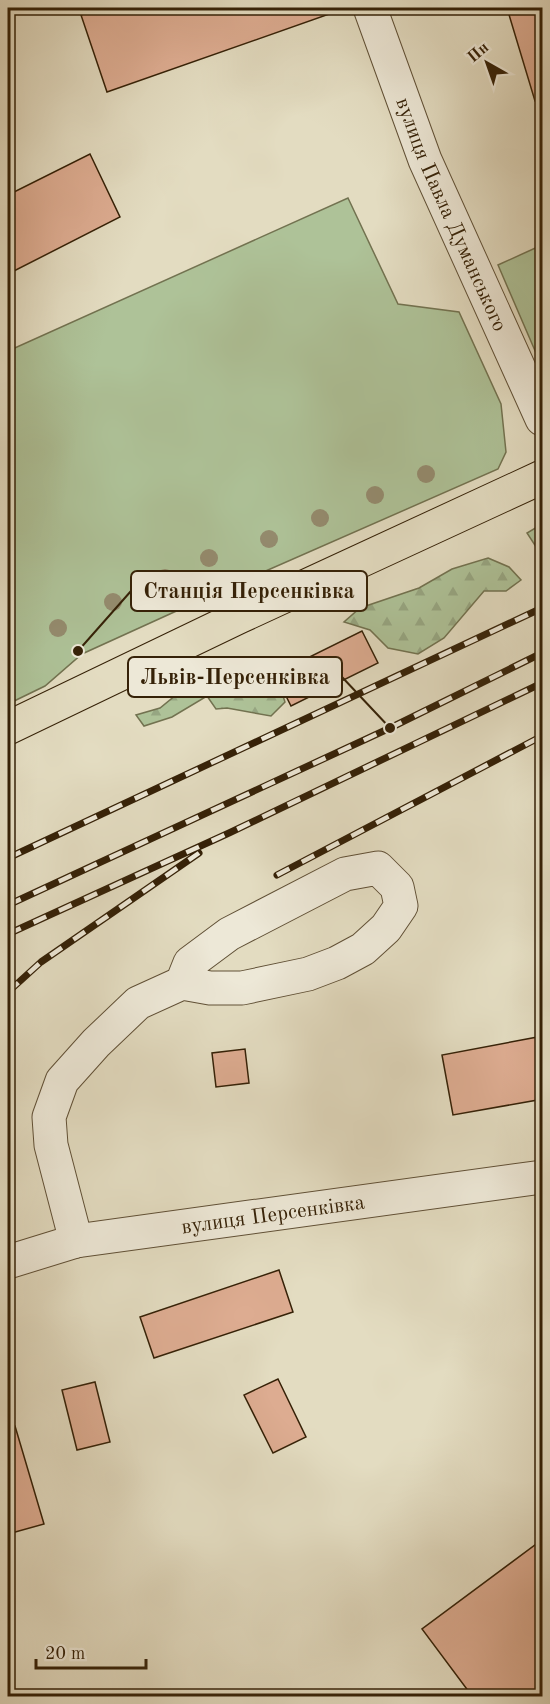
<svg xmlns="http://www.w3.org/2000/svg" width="550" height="1704" font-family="'Old Standard TT',serif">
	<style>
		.grass { fill: #aec298; stroke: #727250; stroke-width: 1.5 }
		.forest { fill: url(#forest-firs); stroke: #727250; stroke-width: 1.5 }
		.building { fill: #ddac91; stroke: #352107; stroke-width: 1.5 }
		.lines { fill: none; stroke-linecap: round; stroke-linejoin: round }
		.minor-casing { stroke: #605036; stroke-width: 35 }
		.major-casing { stroke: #352107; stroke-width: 35 }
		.minor { stroke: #ede8d7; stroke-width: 33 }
		.major { stroke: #e3dcc1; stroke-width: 33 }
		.rail-casing { stroke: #352107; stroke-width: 7 }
		.rail { stroke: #ede8d7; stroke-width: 4.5; stroke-dasharray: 14; stroke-linecap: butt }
		.tree { fill: #948b6e }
		.labels { text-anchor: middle; stroke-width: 4.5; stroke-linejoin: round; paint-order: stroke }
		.street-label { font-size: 21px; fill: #352107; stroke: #ede8d7 }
		.leader { fill: none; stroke: #352107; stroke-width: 2 }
		.callout-dot { fill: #352107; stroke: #ede8d7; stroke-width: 2 }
		.callout { fill: #ede8d7; stroke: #352107; stroke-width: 2 }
		.callout-label { font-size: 22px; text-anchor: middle; font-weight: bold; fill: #352107 }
	</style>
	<defs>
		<pattern id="forest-firs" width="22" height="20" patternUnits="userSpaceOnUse" patternTransform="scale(1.5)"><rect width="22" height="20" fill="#aec298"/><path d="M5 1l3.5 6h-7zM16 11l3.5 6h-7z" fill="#96a682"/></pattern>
	</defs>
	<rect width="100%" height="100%" fill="#e3dcc1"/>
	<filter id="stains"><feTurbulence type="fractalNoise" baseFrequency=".00333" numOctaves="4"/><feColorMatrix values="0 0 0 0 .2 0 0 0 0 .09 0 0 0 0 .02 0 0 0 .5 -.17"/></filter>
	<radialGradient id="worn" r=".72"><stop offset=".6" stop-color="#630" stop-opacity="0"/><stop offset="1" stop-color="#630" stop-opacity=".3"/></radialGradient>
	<path class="grass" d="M348,198l50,106 61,8 42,92 5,48 -8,17 -271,119 -145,66 -37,32 -37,18v-353z
		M542,245v120l-3,-5 -41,-95z"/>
	<path class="forest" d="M542,524v32l-15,-23z
		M488,558l21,9 12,13 -15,11h-22l-40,47 -26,16 -30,-6 -18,-18 -26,-8 16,-14 59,-20 33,-19z
		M250,669l26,6 9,27 -14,14 -44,-8 -11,1 -9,-13 -35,21 -28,9 -8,-11 24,-7 27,-22z"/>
	<path class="building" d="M101,8h234v4l-228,80 -26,-77z
		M507,8h36v92l-8,1z
		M90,154l30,63 -112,57v-79z
		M362,631l16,32 -87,43 -16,-32z
		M543,1036v63l-90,16 -11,-60z
		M245,1049l4,34 -33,4 -4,-34z
		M279,1270l14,42 -139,46 -14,-41z
		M278,1379l28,58 -33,16 -29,-58z
		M95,1382l15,60 -33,8 -15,-60z
		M15,1426l29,98 -36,10v-107z
		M543,1539v157h-71l-50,-67z"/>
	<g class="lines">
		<g class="minor-casing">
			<g id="minor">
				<path id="s1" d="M370,8l55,152 117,259"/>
				<path d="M76,1241l-25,-96 -2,-28 13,-36 34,-38 42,-40 44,-20 28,5h32l66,-14 29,-11 26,-14 23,-21 15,-22 -4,-19 -19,-19 -33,6 -116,60 -39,29 -8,20"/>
				<path id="s2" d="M8,1262l68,-21 466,-64"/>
			</g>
		</g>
		<g class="major-casing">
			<path id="major" d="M8,728l231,-111 303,-140"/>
		</g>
		<use href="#minor" class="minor"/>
		<use href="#major" class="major"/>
		<g class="rail-casing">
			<path id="rail" d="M8,858l534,-250
				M277,875l265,-139
				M8,905l382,-177 152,-75
				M8,934l221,-101 313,-150
				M8,992l33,-30 158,-109"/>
		</g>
		<use href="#rail" class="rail"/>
	</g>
	<g class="tree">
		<circle cx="426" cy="474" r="9"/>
		<circle cx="375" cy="495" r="9"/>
		<circle cx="320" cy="518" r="9"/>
		<circle cx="269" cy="539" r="9"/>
		<circle cx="209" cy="558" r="9"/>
		<circle cx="165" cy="578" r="9"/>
		<circle cx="113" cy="602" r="9"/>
		<circle cx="58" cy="628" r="9"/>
	</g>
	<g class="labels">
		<g class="street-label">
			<text dy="7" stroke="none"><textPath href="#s1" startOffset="222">вулиця Павла Думанського</textPath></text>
			<text dy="7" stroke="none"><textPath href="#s2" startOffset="270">вулиця Персенківка</textPath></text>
		</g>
	</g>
	<path class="leader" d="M78 651L131 591M390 728L342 677"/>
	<g class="callout-dot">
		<circle cx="78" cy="651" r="6"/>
		<circle cx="390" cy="728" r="6"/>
	</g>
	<g class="callout">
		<rect x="131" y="571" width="236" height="40" rx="6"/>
		<rect x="128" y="657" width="214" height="40" rx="6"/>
	</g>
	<g class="callout-label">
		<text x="249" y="598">Станція Персенківка</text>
		<text x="235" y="684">Львів-Персенківка</text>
	</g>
	<rect width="550" height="1704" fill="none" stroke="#e3dcc1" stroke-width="30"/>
	<rect x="9" y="9" width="532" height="1686" fill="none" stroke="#352107" stroke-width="3"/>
	<rect x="15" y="15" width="520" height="1674" fill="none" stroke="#352107" stroke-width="1.5"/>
	<g transform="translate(487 63) rotate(320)" stroke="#ede8d7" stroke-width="4.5" paint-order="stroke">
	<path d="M0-4.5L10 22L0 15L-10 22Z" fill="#352107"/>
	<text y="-9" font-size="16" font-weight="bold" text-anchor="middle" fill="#352107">Пн</text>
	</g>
	<path d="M36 1659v9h110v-9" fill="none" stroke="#352107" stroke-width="3"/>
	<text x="45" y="1659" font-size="18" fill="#352107" stroke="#ede8d7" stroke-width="4.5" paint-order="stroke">20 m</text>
	<rect width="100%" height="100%" filter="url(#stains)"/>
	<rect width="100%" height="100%" fill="url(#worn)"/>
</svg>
